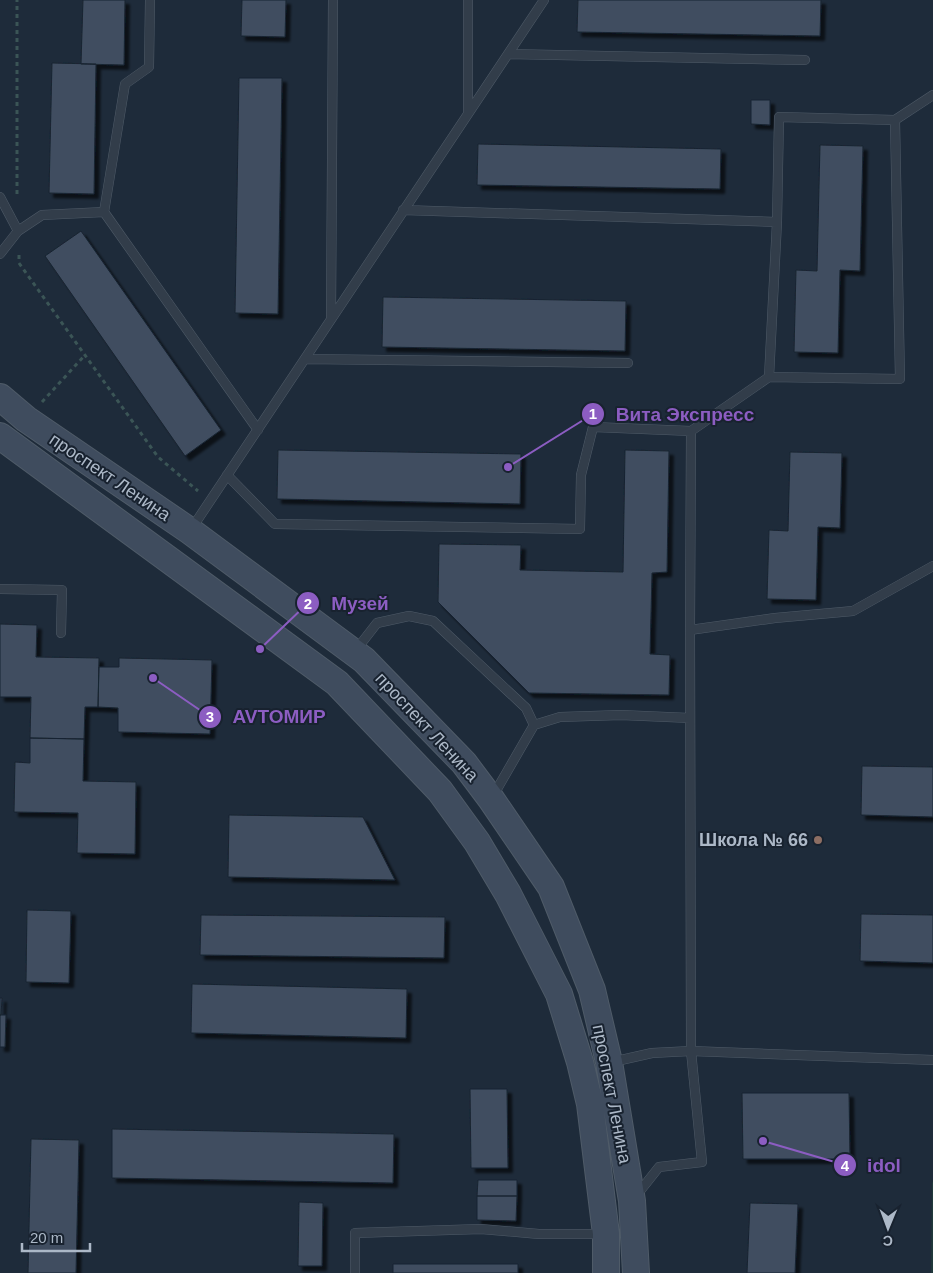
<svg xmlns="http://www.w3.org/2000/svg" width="933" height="1273" font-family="Helvetica,sans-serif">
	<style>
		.green { fill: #20393b }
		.building { fill: #3f4e60; stroke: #192431; filter: url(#shadow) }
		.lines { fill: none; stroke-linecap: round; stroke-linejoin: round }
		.lane-casing { stroke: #4f5b68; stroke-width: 10 }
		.secondary-casing { stroke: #4f5b68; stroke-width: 28 }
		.path { stroke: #3b5556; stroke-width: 3; stroke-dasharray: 4 4; stroke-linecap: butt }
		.lane { stroke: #323d4a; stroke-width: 9 }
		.secondary { stroke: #3f4c5e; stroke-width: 26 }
		.education-dot { fill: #8d6e63; stroke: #18222f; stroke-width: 2 }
		.labels { text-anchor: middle; stroke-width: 4; stroke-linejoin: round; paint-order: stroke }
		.street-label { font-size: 18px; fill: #acb8c7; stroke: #18222f }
		.poi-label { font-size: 18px; font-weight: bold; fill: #acb8c7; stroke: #18222f; text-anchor: end }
		.leader { fill: none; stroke: #8c5dc2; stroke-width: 2 }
		.callout-dot { fill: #8c5dc2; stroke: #18222f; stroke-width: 2 }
		.mark-label { font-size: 15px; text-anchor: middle; font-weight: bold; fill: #fff }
		.callout-label { font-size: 19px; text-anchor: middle; font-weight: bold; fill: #8c5dc2; stroke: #18222f; stroke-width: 4; stroke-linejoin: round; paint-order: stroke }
	</style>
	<defs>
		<filter id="shadow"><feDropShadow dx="4.5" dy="4.5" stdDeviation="1" flood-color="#0009"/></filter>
	</defs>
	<rect width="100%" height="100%" fill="#1e2b3a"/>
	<path class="green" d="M933,1181v92h-2l1,-90z"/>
	<path class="building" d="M83,0h42l-1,65 -43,-1z
		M242,0h44l-1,37 -44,-1z
		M578,0h243l-1,36 -243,-4z
		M52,63l44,1 -2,130 -45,-1z
		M239,78h43l-4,236 -43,-1z
		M751,100h19v25l-19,-1z
		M478,144l243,5 -1,40 -243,-4z
		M820,145l43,1 -3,125 -20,-1 -2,83 -44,-1 2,-82 21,1z
		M81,231l140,199 -36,26 -140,-200z
		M383,297l243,4 -1,50 -243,-4z
		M278,450l243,4 -1,50 -243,-5z
		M625,450l44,1 -2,121 -15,1 -2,81 20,1 -1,40 -140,-2 -91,-91 1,-58 82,1 -1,25 103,2z
		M790,452l52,1 -2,75 -22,-1 -2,73 -49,-1 2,-69 19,1z
		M0,624l37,1 -1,32 63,1 -1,49h-13l-1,32 -54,-1 1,-41h-31z
		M119,658l93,2 -2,74 -92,-2v-24l-20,-1 1,-40h20z
		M30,738l54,1 -1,42 53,1 -1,72 -58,-1 1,-40 -64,-1 1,-50 15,1z
		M862,766l71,1v50l-72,-2z
		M229,815l134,2 32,63 -167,-3z
		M27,910l44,1 -2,72 -43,-1z
		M861,914l72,1v48l-73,-2z
		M201,915l244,2 -1,41 -244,-3z
		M192,984l215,5 -1,49 -215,-5z
		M0,998h2l-1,17h-1z
		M0,1015h6l-1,32h-5z
		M470,1089h37l1,79h-37z
		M742,1093h107l1,66h-107z
		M112,1129l282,5 -1,49 -281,-5z
		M31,1139l48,1 -3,133h-48z
		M478,1180h39v16h-40z
		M477,1196h40l-1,25 -39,-1z
		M299,1202l24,1 -1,63h-24z
		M750,1203l48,1 -3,69h-48z
		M393,1264h125v9h-125z"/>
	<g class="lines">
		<g class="lane-casing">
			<path id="lane" d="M150,0l-1,67 -24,17 -21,128 154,218
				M508,54l297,6
				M468,113v-113
				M0,197l18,34
				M403,210l374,12 2,-105 116,3
				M777,222l-8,155 131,2 -5,-259 38,-25
				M0,254l18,-23 24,-16 62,-3
				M331,319l2,-319
				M305,359l323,4
				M227,475l48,49 305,5 1,-54 12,-48 98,4
				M192,528l352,-528
				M0,589l62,1 -1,43
				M690,630l1,-199 78,-54
				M356,650l21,-27 32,-7 24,5 93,87 8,17
				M493,796l41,-71 26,-8 61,-2 69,3
				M612,1062l40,-9 39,-2 242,9
				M636,1196l23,-29 43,-5 -11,-111 -1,-421 85,-12 78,-7 80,-45
				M355,1273v-40l126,-4 58,5h64"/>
		</g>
		<g class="secondary-casing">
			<path id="secondary" d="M0,397l26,22 164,112 174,129 100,103 27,36 60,88 41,103 17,72 23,139 4,72
				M0,436l337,247 103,108 37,51 31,52 51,100 21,68 10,42 16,130v39"/>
		</g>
		<path class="path" d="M17,194v-194
			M19,255v8l139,194 40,34
			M42,402l43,-47"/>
		<use href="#lane" class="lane"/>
		<use href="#secondary" class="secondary"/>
	</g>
	<circle class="education-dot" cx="818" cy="840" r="5"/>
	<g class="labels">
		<g class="street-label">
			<text transform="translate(110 477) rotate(34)" y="6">проспект Ленина</text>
			<text transform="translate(427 727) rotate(47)" y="6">проспект Ленина</text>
			<text transform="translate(612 1094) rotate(79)" y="6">проспект Ленина</text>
		</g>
		<g class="poi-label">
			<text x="808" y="846">Школа № 66</text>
		</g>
	</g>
	<path class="leader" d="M508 467L593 414M260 649L308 603M153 678L210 717M763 1141L845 1165"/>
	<g class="callout-dot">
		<circle cx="508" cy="467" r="5"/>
		<circle cx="260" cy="649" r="5"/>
		<circle cx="153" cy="678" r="5"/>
		<circle cx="763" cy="1141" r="5"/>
		<circle cx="593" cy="414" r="12"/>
		<circle cx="308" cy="603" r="12"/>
		<circle cx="210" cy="717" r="12"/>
		<circle cx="845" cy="1165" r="12"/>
	</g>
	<g class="mark-label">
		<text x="593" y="419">1</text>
		<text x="308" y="609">2</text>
		<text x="210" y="722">3</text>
		<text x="845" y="1171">4</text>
	</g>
	<g class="callout-label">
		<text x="685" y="421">Вита Экспресс</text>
		<text x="360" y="610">Музей</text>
		<text x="279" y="723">AVTOМИР</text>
		<text x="884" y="1172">idol</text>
	</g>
	<g transform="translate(888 1228) rotate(181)" stroke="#18222f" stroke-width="4" paint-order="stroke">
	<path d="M0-4L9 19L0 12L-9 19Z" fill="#acb8c7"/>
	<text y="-8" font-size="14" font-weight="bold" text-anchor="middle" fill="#acb8c7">С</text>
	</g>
	<path d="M22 1243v8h68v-8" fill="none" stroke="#acb8c7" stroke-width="2.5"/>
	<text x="30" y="1243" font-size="15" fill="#acb8c7" stroke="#18222f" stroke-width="4" paint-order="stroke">20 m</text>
</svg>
